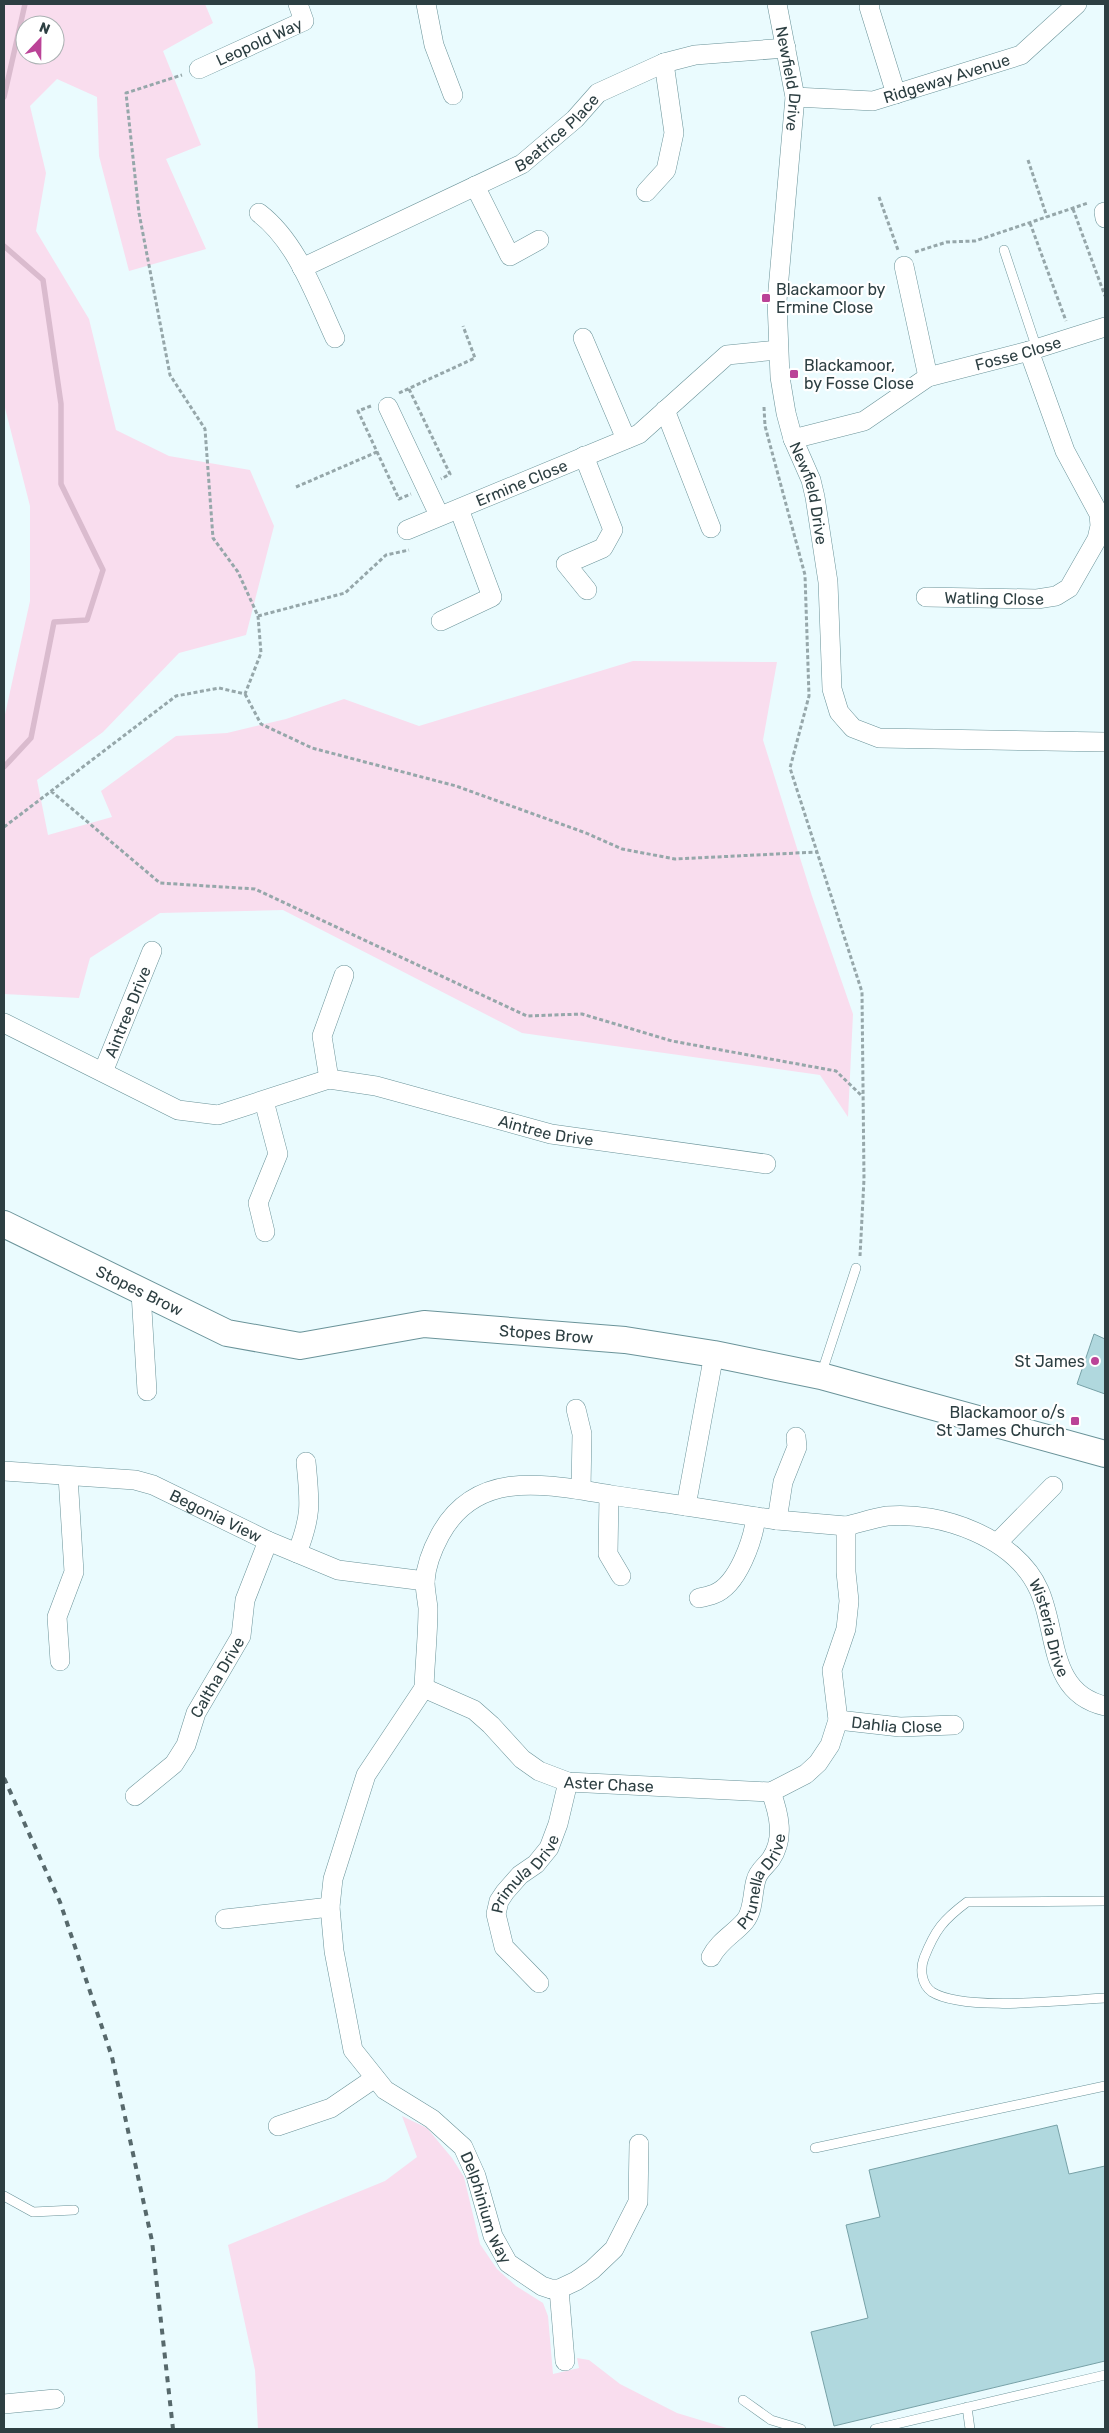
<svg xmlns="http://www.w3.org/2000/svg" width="1109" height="2433" font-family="Rubik,sans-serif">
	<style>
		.green { fill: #f9ddee; fill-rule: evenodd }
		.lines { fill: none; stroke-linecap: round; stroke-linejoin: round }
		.stream { stroke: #dabbce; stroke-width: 5.5 }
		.building { fill: #b0d8de; stroke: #77a1a7 }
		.lane-casing { stroke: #6a9399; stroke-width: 10 }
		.street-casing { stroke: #6a9399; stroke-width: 20 }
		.secondary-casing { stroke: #6a9399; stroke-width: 28 }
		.path { stroke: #96a7aa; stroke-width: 3; stroke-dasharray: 4 2.5; stroke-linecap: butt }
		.lane { stroke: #fff; stroke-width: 9 }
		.street { stroke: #fff; stroke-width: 19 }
		.secondary { stroke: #fff; stroke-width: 26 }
		.rail { stroke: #57696c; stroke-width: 4; stroke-dasharray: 6 6; stroke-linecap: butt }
		.poi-dot { fill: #bb4397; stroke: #fff; stroke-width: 2 }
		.labels { text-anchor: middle; stroke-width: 4.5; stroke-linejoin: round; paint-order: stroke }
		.street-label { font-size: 16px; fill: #2d3f42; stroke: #fff }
		.poi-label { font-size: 16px; fill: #2d3f42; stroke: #fff; text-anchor: start }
	</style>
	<rect width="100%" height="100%" fill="#eafbfe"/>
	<path class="green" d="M4,4h201l8,19 -50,28 38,94 -35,14 40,90 -77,22 -30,-115 -2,-59 -40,-18 -27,27 16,67 -10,58 53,88 27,111 53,26 81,14 24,56 -28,109 -67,18 -76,79 -66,48 11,55 64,-18 -11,-26 75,-55 51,-3 59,-14 58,-20 75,27 214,-65 144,1 -14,78 49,156 41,118 -5,103 -28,-42 -298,-42 -239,-123 -123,3 -70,45 -11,40 -75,-4v-275l26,-118v-95l-26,-102zM25,25h30v30h-30z
		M402,2116l25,12 25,30 12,19 16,67 17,25 19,17 27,17 5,13 5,58 26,-6 -2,-10 12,2 31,24 57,29 53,16h-472l-3,-59 -27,-125 157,-64 32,-24z"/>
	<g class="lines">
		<path class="stream" d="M4,97l21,-93
			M4,246l39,34 18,124v80l42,86 -16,50 -33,2 -23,116 -27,29"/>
	</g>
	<path class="building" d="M1094,1334l11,5v55l-28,-10z
		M1057,2125l12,49 36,-8v195l-271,65 -23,-94 57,-14 -22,-93 34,-8 -11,-47z"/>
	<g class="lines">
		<g class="lane-casing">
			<path id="lane" d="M1004,250l33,99
				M821,1375l35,-107
				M1105,1901l-138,1c-24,18 -32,28 -43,56 -4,11 -3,26 8,34 32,20 134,8 173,6
				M815,2148l290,-62
				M4,2196l29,16 41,-2
				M743,2400l28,20 30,9
				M967,2407l3,22
				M875,2429l230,-54"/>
		</g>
		<g class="street-casing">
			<g id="street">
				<path d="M426,4l8,41 19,50"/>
				<path id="s1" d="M777,4l18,93 -18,204 3,76 6,36 7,26 18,41 4,17 13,85 4,107 7,23 6,7 8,9 26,10 226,4"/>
				<path d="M870,4l-1,3 27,87"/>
				<path id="s2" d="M199,69l105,-48 -6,-17"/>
				<path id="s3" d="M795,97l78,4 148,-46 56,-51"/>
				<path d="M475,186l35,70 29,-16"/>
				<path d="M646,192l20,-22 8,-37 -10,-70"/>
				<path d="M1104,212l1,6"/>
				<path d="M259,213c38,29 56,82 76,125"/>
				<path d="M904,266l24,111"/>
				<path id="s4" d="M302,268l220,-104 53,-45 23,-26 66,-30 31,-8 91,-7"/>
				<path d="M583,338l43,101"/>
				<path d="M388,407l51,108"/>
				<path d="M665,410l46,118"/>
				<path id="s5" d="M793,439l71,-18 64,-44 101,-26 76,-24"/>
				<path d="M584,456l29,74 -10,18 -37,16 21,26"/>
				<path id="s6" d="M407,530l232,-96 88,-79 51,-5"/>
				<path id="s7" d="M926,597l111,2 19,-3 13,-8 28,-49 3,-13 -1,-12 -34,-63 -36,-100"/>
				<path d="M441,621l51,-24 -33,-88"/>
				<path id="s8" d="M4,1023l174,87 40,5 111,-36 47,7 175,48 215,30"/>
				<path id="s9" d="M103,1072l49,-121"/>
				<path d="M329,1079l-7,-43 22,-61"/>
				<path d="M264,1101l14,53 -20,49 7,29"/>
				<path d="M141,1293l6,98"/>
				<path d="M576,1409l6,25 -1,55"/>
				<path id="s10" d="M4,1471l131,9 18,5 115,56 70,29 87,11"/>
				<path d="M609,1495l-1,59 13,22"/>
				<path d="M777,1520l6,-38 14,-35 -1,-10"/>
				<path id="s11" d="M846,1526c13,-3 28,-8 41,-10 54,-5 129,22 152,74 19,42 9,103 66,116"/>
				<path d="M998,1542l55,-56"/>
				<path d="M297,1553c15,-38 13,-50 9,-91"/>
				<path d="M699,1598c5,-1 10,-2 15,-4 24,-9 39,-54 42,-77"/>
				<path d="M60,1661l-3,-44 17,-45 -6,-96"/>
				<path id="s12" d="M424,1688l-58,87 -33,104 -3,28 4,44 19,99 32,40 47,29 31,28 13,29 17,60 15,27 34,23 9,3h8l17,-8 16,-11 22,-21 24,-47 1,-58"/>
				<path id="s13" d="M424,1688l50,22 17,15 31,34 17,12 29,11 203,10 35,-18 12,-11 12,-18 8,-25 -6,-50 14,-41 3,-28 -3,-29v-46l-69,-6 -91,-14"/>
				<path d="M424,1688c1,-27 4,-54 4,-80 -1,-9 -3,-18 -3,-27 1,-15 8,-33 15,-46 37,-68 109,-50 171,-40 25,4 50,7 75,11l28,-152"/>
				<path id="s14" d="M838,1720l62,7 54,-2"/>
				<path id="s15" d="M135,1796l39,-32 12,-19 10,-32 45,-77 4,-36 23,-59"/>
				<path d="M225,1919l105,-12"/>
				<path id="s16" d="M711,1957c8,-16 23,-23 34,-36 9,-11 7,-28 11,-41 2,-9 10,-14 15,-21 14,-21 8,-45 0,-67"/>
				<path id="s17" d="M539,1983l-35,-36 -8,-33 3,-13 6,-9 15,-17 16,-11 13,-16 9,-24 10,-42"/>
				<path d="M278,2126l53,-18 44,-30"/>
				<path d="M559,2289l6,72"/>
				<path d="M4,2404l51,-5"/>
			</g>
		</g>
		<g class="secondary-casing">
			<g id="secondary">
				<path id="s18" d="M4,1224l223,109 73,13 124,-22 201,16 89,14 107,22 284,78"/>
			</g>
		</g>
		<path class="path" d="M1028,160l19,57
			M879,197l19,53
			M1073,209l32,87
			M1030,223l36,98
			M915,252l32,-10 28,-1 113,-38
			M409,389l41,85 -9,5
			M399,393l76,-35 -12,-32
			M371,406l-13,5 41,88 12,-5
			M764,407l1,19 40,149 4,121 -19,72 72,224 2,187 -4,77
			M296,487l81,-35
			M258,616l87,-23 41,-38 23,-5
			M245,694l16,30 51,24 144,38 130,47 36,16 53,10 142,-7
			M51,791l109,92 95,6 272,127 55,-2 90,27 164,30 26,25
			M4,827l172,-131 43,-8 26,6 16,-41 -3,-37 -20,-44 -25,-34 -8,-109 -35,-54 -31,-162 -13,-120 56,-18"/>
		<use href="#lane" class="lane"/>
		<use href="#street" class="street"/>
		<use href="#secondary" class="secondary"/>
		<path class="rail" d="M4,1778l56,124 52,155 40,184 21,188"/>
	</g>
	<g class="poi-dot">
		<rect x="761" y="293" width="10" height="10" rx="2.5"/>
		<rect x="789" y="369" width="10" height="10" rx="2.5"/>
		<circle cx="1095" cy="1361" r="5"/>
		<rect x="1070" y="1416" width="10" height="10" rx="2.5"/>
	</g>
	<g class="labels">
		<g class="street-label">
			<text dy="6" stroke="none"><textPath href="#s2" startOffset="66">Leopold Way</textPath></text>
			<text dy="6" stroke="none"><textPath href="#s3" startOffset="155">Ridgeway Avenue</textPath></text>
			<text dy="6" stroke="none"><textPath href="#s1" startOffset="76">Newfield Drive</textPath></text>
			<text dy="6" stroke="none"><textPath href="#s4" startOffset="290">Beatrice Place</textPath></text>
			<text dy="6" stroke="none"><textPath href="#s5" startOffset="244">Fosse Close</textPath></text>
			<text dy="6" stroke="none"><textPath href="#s6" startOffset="124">Ermine Close</textPath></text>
			<text dy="6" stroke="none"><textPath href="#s1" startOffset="496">Newfield Drive</textPath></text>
			<text dy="6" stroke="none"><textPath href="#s7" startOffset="68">Watling Close</textPath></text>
			<text dy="6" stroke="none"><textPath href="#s9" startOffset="65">Aintree Drive</textPath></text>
			<text dy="6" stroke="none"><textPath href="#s8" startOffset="575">Aintree Drive</textPath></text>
			<text dy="6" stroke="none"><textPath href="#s18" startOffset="151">Stopes Brow</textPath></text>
			<text dy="6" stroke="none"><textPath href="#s18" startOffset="571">Stopes Brow</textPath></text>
			<text dy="6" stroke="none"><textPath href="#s10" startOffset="220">Begonia View</textPath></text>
			<text dy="6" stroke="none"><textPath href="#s11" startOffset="260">Wisteria Drive</textPath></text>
			<text dy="6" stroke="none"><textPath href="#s15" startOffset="148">Caltha Drive</textPath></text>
			<text dy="6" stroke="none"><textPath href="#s14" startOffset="59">Dahlia Close</textPath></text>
			<text dy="6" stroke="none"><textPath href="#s13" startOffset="216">Aster Chase</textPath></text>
			<text dy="6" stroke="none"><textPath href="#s17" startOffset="135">Primula Drive</textPath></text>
			<text dy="6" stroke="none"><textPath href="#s16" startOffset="94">Prunella Drive</textPath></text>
			<text dy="6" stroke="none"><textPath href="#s12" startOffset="600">Delphinium Way</textPath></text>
		</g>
		<g class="poi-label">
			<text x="776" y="295">Blackamoor by<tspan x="776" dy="18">Ermine Close</tspan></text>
			<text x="804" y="371">Blackamoor,<tspan x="804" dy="18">by Fosse Close</tspan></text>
			<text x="1085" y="1367" text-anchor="end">St James</text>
			<text x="1065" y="1418" text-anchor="end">Blackamoor o/s<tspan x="1065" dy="18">St James Church</tspan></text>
		</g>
	</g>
	<rect width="1109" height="2433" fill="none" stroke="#2d3f42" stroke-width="10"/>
	<g transform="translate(40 40) rotate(22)"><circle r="24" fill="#ffffff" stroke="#abb2b3"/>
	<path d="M0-4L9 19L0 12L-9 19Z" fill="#bb4397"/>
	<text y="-8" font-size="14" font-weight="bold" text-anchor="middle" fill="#2d3f42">N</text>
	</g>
</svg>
